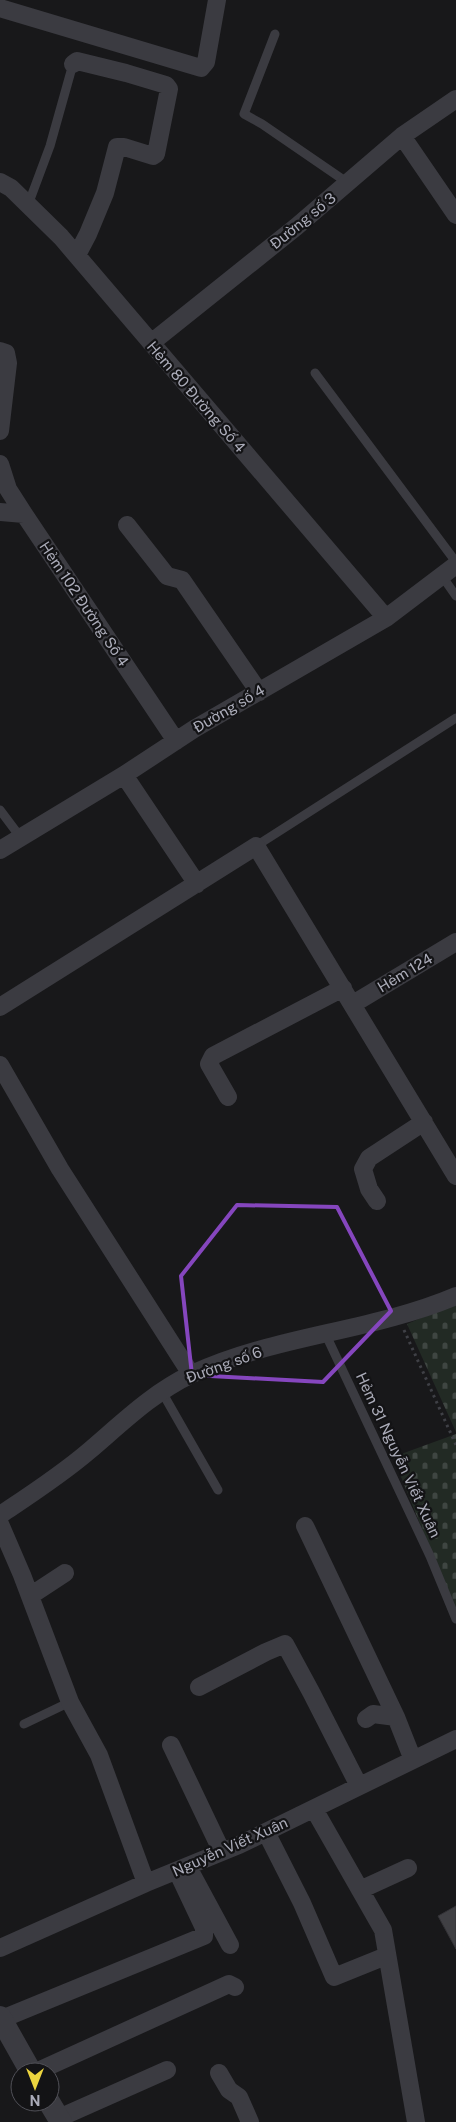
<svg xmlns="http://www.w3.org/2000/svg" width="456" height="2122" font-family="'Public Sans',sans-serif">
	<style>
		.cemetery { fill: url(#cemetery-stones) }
		.building { fill: #404044; stroke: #333236 }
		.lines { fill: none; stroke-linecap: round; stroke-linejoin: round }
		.path { stroke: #3f4046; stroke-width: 3; stroke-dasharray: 2.5 4; stroke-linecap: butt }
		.service { stroke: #3b3b41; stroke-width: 9 }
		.minor { stroke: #3b3b41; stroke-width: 18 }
		.tertiary { stroke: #3b3b41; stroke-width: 22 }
		.marked { fill: none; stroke: #8546be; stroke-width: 4; stroke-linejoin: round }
		.labels { text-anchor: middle; stroke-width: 4.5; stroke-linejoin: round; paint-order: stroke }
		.street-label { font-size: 15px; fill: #abacb9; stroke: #131315 }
	</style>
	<defs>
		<pattern id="cemetery-stones" width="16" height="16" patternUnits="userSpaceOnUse" patternTransform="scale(1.25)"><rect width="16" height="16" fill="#222a24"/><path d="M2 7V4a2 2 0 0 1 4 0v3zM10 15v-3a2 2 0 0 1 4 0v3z" fill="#3f4642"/></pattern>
	</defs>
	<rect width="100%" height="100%" fill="#18181a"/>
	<path class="cemetery" d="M456,1303v129l-49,-108z
		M456,1434v179l-63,-156z"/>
	<path class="building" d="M456,1906v43l-18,-33z"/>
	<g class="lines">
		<path class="path" d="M404,1330l52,115"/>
		<path class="service" d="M275,34l-31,80 18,10 86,59
			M28,205l22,-59 23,-82
			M315,373l141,189
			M442,576l14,20
			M0,810l21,28
			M256,846l200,-128
			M325,1333l105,223 26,63
			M162,1392l56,98
			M24,1724l46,-22"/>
		<path class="minor" d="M0,8l201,60 5,-6 11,-62
			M73,64l4,-3 49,12 40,12 3,4 -13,65 -3,2 -29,-9h-7l-12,46 -17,41 -11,21
			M402,136l54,79
			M0,182l11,6 50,49 325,381
			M151,343l145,-116 106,-91 54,-37
			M0,351l6,2 2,10 -8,68
			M0,464l8,25 16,25 152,227
			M0,512l24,2
			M127,525l40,51 15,4 77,112
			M124,775l73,109
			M0,850l124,-75 70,-46 192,-111 70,-53
			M353,1004l103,-62
			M0,1007l256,-161 200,330
			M0,1065l60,104 131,205
			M228,1097l-19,-33 4,-8 130,-68
			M377,1201l-8,-12 -6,-20 6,-11 55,-36
			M0,1515c30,-20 61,-40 89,-64 33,-28 63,-58 103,-77 84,-39 179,-42 264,-78
			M0,1524l22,51 48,127 29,53 47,128
			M305,1526l91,191
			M30,1596l35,-23
			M199,1687l67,-35 19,-8 26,48 48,94
			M366,1719l7,-5 23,3 17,43
			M171,1745l51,107
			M314,1809l69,121 33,192
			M266,1832l36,71 32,74 52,-21
			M189,1869l41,76
			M360,1890l48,-22
			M0,1948l146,-65 93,-38 217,-106
			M2,2019l202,-83v-8l-27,-57
			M36,2072l193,-88 6,3
			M219,2073l10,17 10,7 11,25
			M59,2118l108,-48"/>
		<path class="tertiary" d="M0,2017l31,55
			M49,2102l12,20"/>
	</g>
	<path class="marked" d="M237,1205l100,2 54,104 -68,71 -131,-7 -11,-99z"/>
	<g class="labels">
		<g class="street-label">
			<text transform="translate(303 221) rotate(-39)" y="5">Đường số 3</text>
			<text transform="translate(196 397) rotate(49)" y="5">Hẻm 80 Đường Số 4</text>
			<text transform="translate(84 604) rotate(56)" y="5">Hẻm 102 Đường Số 4</text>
			<text transform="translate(229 709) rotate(-30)" y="5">Đường số 4</text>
			<text transform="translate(405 973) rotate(-31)" y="5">Hẻm 124</text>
			<text transform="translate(224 1365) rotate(-20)" y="5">Đường số 6</text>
			<text transform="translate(398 1455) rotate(65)" y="5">Hẻm 31 Nguyễn Viết Xuân</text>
			<text transform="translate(230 1847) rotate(-24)" y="5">Nguyễn Viết Xuân</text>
		</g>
	</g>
	<g transform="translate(35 2087) rotate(180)"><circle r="24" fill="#131315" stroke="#505057"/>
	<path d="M0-4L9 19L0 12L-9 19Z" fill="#ebd43f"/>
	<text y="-8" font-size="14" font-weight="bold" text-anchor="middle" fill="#abacb9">N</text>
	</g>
</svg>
